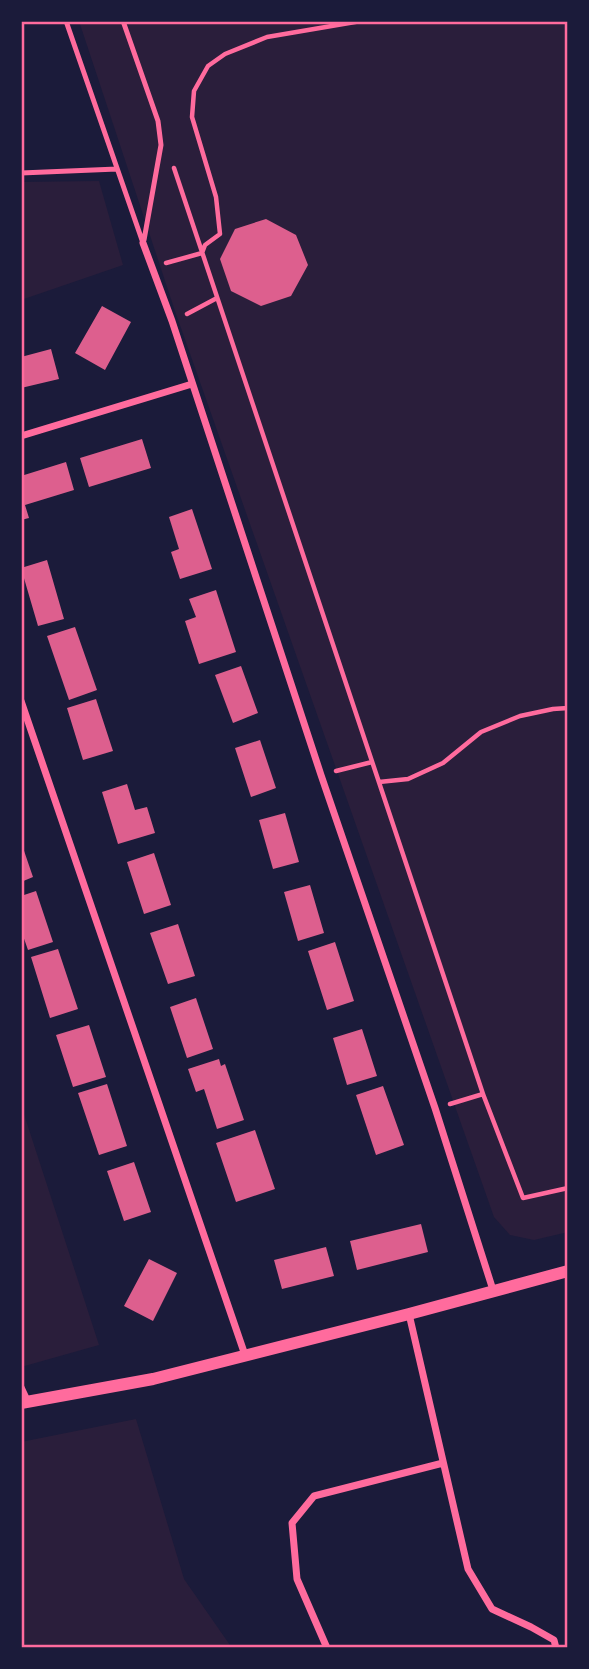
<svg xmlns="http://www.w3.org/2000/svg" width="589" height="1669" font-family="'Fira Sans',sans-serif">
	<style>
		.green { fill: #2a1e3b }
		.building { fill: #dd5f8e }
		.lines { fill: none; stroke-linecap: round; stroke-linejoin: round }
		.path { stroke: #ff6b9d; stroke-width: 4.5 }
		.service { stroke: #ff6b9d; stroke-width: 5 }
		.minor { stroke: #ff6b9d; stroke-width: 7 }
		.tertiary { stroke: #ff6b9d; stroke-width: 12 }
		.neatline { fill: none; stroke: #ff6b9d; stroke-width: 2.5 }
	</style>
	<rect width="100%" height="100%" fill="#1b1b3a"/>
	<path class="green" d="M79,21h489v1211l-34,8 -24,-5 -16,-18 -319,-906z
		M99,181l24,84 -102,35v-118z
		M21,1105l78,240 -78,22z
		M136,1419l48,160 48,69h-211v-206z"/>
	<path class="building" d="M266,219l30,16 12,30 -17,31 -30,10 -30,-15 -11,-32 15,-30z
		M102,306l29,16 -26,48 -30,-17z
		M51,349l8,30 -38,9v-31z
		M142,439l9,29 -62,19 -9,-29z
		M66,462l8,28 -49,15 4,13 -8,2v-44z
		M192,509l20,60 -32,10 -9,-27 8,-3 -10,-32z
		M47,560l17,59 -26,7 -17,-58z
		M216,590l20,62 -37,12 -14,-43 11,-4 -7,-18z
		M75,627l22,63 -28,10 -22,-64z
		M241,666l17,47 -25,10 -18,-48z
		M96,699l17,52 -30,9 -16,-52z
		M260,740l16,48 -25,9 -16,-49z
		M127,784l8,26 12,-3 8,26 -37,11 -16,-52z
		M285,813l14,49 -26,7 -14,-49z
		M21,842l12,35 -12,5z
		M154,853l17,52 -27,9 -17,-52z
		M310,885l14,48 -26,8 -14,-49z
		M36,891l17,51 -25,8 -7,-20v-34z
		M178,924l17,52 -27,8 -18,-51z
		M335,942l19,59 -27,9 -19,-59z
		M58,949l20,60 -28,9 -19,-61z
		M196,998l17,51 -26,9 -17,-51z
		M89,1025l17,52 -33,10 -17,-52z
		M362,1029l15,47 -30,9 -14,-47z
		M219,1059l2,7 4,-2 19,56 -27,9 -13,-40 -8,3 -8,-23z
		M107,1084l20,62 -28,9 -21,-62z
		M383,1086l21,59 -28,10 -20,-60z
		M255,1130l20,59 -39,13 -20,-59z
		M134,1162l17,50 -27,9 -17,-50z
		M421,1224l7,28 -71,18 -7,-29z
		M326,1247l8,29 -52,13 -8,-29z
		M149,1259l28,14 -24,48 -29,-15z"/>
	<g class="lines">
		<path class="path" d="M174,168l309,926 40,104 45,-10
			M166,263l36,-10 3,-8 15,-11 -4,-37 -24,-80 2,-26 14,-25 17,-12 42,-17 94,-16
			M187,314l30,-16
			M336,771l36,-9
			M379,782l29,-3 35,-16 38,-31 39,-16 33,-7 15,-1
			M450,1104l33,-10"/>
		<path class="service" d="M66,21l77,222
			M123,21l35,100 3,24 -17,95
			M21,173l96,-4
			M21,1385l8,17"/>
		<path class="minor" d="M143,243l29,78 149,454 114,333 58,182
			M21,436l171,-52
			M21,701l224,654
			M409,1314l59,255 24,40 39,18 23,13 2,8
			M327,1648l-30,-69 -5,-56 22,-27 129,-33"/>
		<path class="tertiary" d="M21,1403l132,-24 256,-65 159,-43"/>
	</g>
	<rect width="589" height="1669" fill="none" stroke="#1b1b3a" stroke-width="46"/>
	<rect x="23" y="23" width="543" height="1623" class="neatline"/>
</svg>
